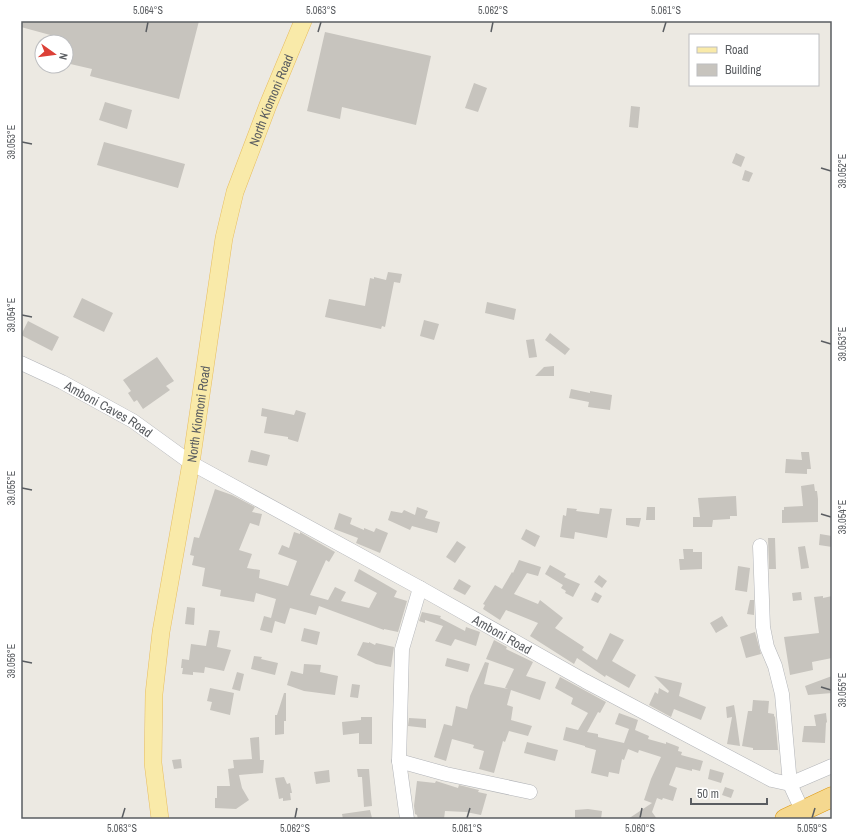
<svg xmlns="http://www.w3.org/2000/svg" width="853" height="840" font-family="'Archivo Narrow',sans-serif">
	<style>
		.building { fill: #c7c4be }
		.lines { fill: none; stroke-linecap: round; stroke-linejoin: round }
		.minor-casing { stroke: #b2b4b8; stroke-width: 15 }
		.major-casing { stroke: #e7bd60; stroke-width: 18 }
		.highway-casing { stroke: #de9810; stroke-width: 21 }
		.minor { stroke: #fff; stroke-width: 14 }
		.major { stroke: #f9eaa9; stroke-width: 17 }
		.highway { stroke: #f5d88f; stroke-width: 20 }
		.ticks { fill: none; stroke: #5a5d61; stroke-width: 1.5 }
		.labels { text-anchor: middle; stroke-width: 3; stroke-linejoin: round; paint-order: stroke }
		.street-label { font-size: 13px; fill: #5a5d61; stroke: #fff }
		.neatline { fill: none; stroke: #5a5d61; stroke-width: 1.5 }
		.ticks-label { font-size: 10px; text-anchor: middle; fill: #5a5d61 }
	</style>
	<rect width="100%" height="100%" fill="#ece9e2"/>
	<path class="building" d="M21,21h178l-20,78 -89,-23 2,-7 -26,-6v-21h-13l1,-6 -33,-9z
		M325,32l106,24 -15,69 -74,-18 -2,12 -33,-8z
		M474,83l13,5 -9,24 -13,-4z
		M105,102l27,8 -5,19 -28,-9z
		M631,106l9,1 -2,21 -9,-1z
		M104,142l81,22 -7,24 -81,-23z
		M736,153l9,4 -4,10 -9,-4z
		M745,170l8,3 -4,9 -7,-2z
		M388,272l14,2 -2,9 -6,-1 -9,45 -3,-1 -1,3 -56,-12 4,-18 36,7 5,-28 4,1v-2l12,3z
		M82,298l31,15 -9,19 -31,-15z
		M487,302l29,7 -2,11 -29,-7z
		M424,320l15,4 -5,16 -14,-4z
		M28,321l31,16 -7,14 -31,-16z
		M550,333l20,16 -5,6 -20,-15z
		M534,339l3,18 -8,1 -3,-18z
		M157,357l17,24 -8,5 4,4 -27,19 -6,-9 -3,2 -6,-9 3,-2 -8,-11z
		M554,366v10h-19l9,-9z
		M571,389l19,4v-2l22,4 -2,15 -22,-3 1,-5 -20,-4z
		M262,408l32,7 2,-5 10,3 -8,29 -10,-3v-2l-24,-4 3,-16 -6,-1z
		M251,450l19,5 -3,11 -19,-4z
		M801,452h8l2,17h-4v5l-22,-1 1,-14 16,1z
		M814,484l1,7h2l1,8v23l-36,1v-13h2v-3l19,-1 -2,-20z
		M215,489l17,6 23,12 -3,5 10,2 -3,12 -9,-3 -11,27 13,4 -5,14 13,2 -1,8 29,8 9,-25 -19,-7 4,-9 7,3 5,-16 6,2v-2l35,20 -6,10 -3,-2 -16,35 18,5 7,-13 11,5 -5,9 28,7 8,-15 -23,-12 5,-12 38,22 -3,6 13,4 -9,31 -14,-3v1l-65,-24 -3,9 -26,-7 -5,16 -10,-3 -3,12 -12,-3 4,-14 7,2 5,-19 -20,-6 -2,9 -34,-6 1,-6 -19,-4 3,-18 -13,-3 2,-9 -4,-1 4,-18 5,1z
		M736,496l1,20h-7v3l-17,1 -1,7h-19v-10h7l-2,-19z
		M417,507l11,4 -3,7 15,4 -3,11 -25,-7 -2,4 -22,-10 3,-9 11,2 2,-3 11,5z
		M647,507h8v13h-9z
		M567,508l10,1 -1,2 23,3 1,-6 12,1 -5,29 -32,-6 -1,7 -14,-2 3,-22 3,1z
		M339,513l13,5 -2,6 14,6v-2l10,4 2,-4 12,5 -8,20 -24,-10 2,-5 -24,-9z
		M626,518h15l-2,9 -13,-2z
		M526,529l14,7 -5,11 -14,-8z
		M820,534l12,2v11l-13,-2z
		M768,538h7l1,31h-7z
		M457,541l9,6 -11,16 -9,-6z
		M805,546l4,22 -8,1 -3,-22z
		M683,549h10v3h9v17l-22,1 -1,-11h5z
		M519,560l22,7 -3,9 -11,-3 -13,21 24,10 2,-4 23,18 -8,10 29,19 -2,3 15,10 13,-27 14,7 -12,21 24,14 -7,13 -23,-13 -1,2 -28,-19 -3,6 -44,-28 8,-13 -32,-13 -6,10 -17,-11 2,-4 -2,-1 12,-19 7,4 10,-17 1,1z
		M550,565l16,9 -2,3 16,7 -7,13 -8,-4 1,-2 -5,-3 2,-3 -18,-11z
		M738,566l12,2 -3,24 -12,-2z
		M599,575l8,6 -5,7 -8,-6z
		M459,579l12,7 -6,9 -12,-6z
		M595,592l7,4 -4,7 -7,-3z
		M801,592l1,8 -9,1 -1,-8z
		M823,596v2l9,-2v62l-20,4 1,8 -23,5 -6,-38 35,-4 -5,-36z
		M750,600h4v15l-7,-1z
		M187,607l8,1 -1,17 -9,-1z
		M422,612l19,4 -1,2 25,13 1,-4 14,5 -4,14 -21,-7 -4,7 -16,-5 8,-15 -18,-6v3l-6,-2z
		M722,616l6,10 -12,7 -6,-10z
		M304,628l16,4 -3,13 -16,-4z
		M209,630l11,1 -3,16 14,3 -7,21 -19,-4 -1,6 -11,-1v3l-11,-1 1,-6h-2l1,-9 7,1 2,-16 15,2z
		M755,632l6,22 -15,4 -6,-21z
		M494,640l13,7 -1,2 27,13 -7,14 20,6 -6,18 -29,-10 -4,15 6,2 -2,13 21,6 -4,10 -19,-5 -4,11 -2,-1 -9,32 -15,-4 5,-18 -11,-3 1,-3 -22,-6 -6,22 -12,-4 10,-33 8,2 4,-20 11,3 3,-13 15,-34 4,1 -5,21 24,5 -3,-1 9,-19 -28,-10z
		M363,642l6,1v-1l6,3 1,-2 18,4 -3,20 -15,-3 -19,-9z
		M254,656l8,1 -1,2 17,4 -3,12 -24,-6z
		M447,658l23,6 -2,8 -23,-6z
		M304,664l17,1 -1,7 18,4 -3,19 -31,-4 -17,-6 4,-14 12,3z
		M237,672l7,2 -4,17 -8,-2z
		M654,676l28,7 -3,13 27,11 -5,13 -27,-11 -3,8 -22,-12 6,-13 3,2 1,-6 9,5 1,-2z
		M832,676v17l-24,2 -3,-9z
		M560,677l46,25 -6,11 -2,-1 -11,20 11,2v3l26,6 5,-14 -14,-5 4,-11 19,7 -3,10 14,6 -1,3 18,5v-2l8,3 5,2 -1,4 4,1 -1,3 22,6 -3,10 -8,-2v2l-16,-4 -7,18 8,3 -4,13 -10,-3 -1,2 -5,-2 -5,14 5,7h-29l24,-16 -8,-3 7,-21 10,-22 -22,-7 -1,3 -10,-4 -4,11 -2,-1 -3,15 -10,-2 -1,5 -17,-4 5,-23 -11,-3v-1l-22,-6 3,-13 12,3 10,-17 -17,-9 2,-6 -18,-10z
		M352,684l8,1 -2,13 -8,-1z
		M210,688l24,5 -4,22 -20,-5 2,-8 -5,-1z
		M284,693h2v28h-2v13l-9,1v-20h2z
		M753,700l16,1 -1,12 6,1v2l1,1 3,33h-25v-2l-11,-2 6,-35h4z
		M734,705l2,12 4,29 -13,-2 5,-27 -5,1 -1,-11z
		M826,713l1,9 -1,1 -1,20 -23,-1 2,-16h12l-2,-11z
		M361,717h11v27h-13v-11l-16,2 -1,-13 19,-2z
		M409,718l17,1v9l-18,-2z
		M259,737l1,23h4l-1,13 -24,2 3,13 7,12 -13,9 -21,-1v-10h2v-12h13l-2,-17 6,-1 -1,-8 19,-1 -2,-21z
		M527,742l31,8 -3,11 -31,-8z
		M181,759l1,9 -8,1 -2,-9z
		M357,769h12l3,37 -8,1 -2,-30h-4z
		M710,769l14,4 -3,10 -13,-4z
		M329,770l1,12 -14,2 -2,-12z
		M284,777l3,7 3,-1 2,10h-2l1,7 -8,1v-3l-4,1 -4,-21z
		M417,781l18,2 1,-2 22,7 1,-3 20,5 -1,2 9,2 -6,21 -15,-3 -21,-1 -1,8h-26l-1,-4 -2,-1 -1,-8z
		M725,787l9,3 -3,8 -9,-3z
		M588,809l14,2 -1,8h-26v-9z
		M370,810l2,8 -2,1h-27l-1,-5z"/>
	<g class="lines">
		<g class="minor-casing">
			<g id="minor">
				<path id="s1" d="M21,363l41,19 71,39 58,42 229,125 165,93 187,99 18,4 12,26"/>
				<path d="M760,546l3,81 4,20 8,19 7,28 8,90 42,-18"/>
				<path d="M399,761l47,13 84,18"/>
				<path d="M407,819l-8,-58 3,-112 18,-61"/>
			</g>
		</g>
		<g class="major-casing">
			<g id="major">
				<path id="s2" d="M160,819l-7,-56 1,-69 7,-62 30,-169 33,-225 11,-46 33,-87 35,-84"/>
			</g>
		</g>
		<g class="highway-casing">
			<path id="highway" d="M785,819l47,-22"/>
		</g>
		<use href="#minor" class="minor"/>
		<use href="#major" class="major"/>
		<use href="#highway" class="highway"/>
	</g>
	<path class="ticks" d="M146,32l2,-10M318,32l3,-10M491,32l2,-10M663,32l3,-10M22,142l10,2M821,168l10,3M22,315l10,2M821,341l10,3M22,488l10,2M821,514l10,3M22,661l10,2M821,687l10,3M122,818l3,-10M295,818l2,-10M467,818l3,-10M640,818l2,-10M812,818l3,-10"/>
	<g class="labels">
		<g class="street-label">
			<text dy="5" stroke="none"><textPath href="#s2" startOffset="733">North Kiomoni Road</textPath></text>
			<text dy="5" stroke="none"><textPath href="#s1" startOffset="99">Amboni Caves Road</textPath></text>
			<text dy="5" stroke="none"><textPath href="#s2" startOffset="409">North Kiomoni Road</textPath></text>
			<text dy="5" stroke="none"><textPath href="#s1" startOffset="553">Amboni Road</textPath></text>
		</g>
	</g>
	<rect width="853" height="840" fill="none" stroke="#ffffff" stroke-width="44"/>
	<rect x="689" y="34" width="130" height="52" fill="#ffffff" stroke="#bdbec0"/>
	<rect x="697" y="47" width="20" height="6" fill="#f9eaa9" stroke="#bdbec0"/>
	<text x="725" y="54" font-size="12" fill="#5a5d61">Road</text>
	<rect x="697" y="64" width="20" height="12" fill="#c7c4be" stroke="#bdbec0"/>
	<text x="725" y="74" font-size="12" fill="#5a5d61">Building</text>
	<g transform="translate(54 54) rotate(104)"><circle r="19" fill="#ffffff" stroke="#bdbec0"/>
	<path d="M0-3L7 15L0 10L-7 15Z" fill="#dc4037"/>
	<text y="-6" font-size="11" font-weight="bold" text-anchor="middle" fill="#5a5d61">N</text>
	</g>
	<path d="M691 798v6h76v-6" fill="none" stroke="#5a5d61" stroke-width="2"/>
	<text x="697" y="798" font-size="12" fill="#5a5d61" stroke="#ffffff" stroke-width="3" paint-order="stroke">50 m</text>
	<rect x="22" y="22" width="809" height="796" class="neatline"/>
	<g class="ticks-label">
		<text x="148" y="14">5.064°S</text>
		<text x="321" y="14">5.063°S</text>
		<text x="493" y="14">5.062°S</text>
		<text x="666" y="14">5.061°S</text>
		<text transform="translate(11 142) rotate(-90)" y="4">39.053°E</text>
		<text transform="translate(842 171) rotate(-90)" y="4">39.052°E</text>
		<text transform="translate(11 315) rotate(-90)" y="4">39.054°E</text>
		<text transform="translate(842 344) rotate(-90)" y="4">39.053°E</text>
		<text transform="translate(11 488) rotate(-90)" y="4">39.055°E</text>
		<text transform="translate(842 517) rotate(-90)" y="4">39.054°E</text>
		<text transform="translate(11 661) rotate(-90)" y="4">39.056°E</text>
		<text transform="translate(842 690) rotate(-90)" y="4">39.055°E</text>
		<text x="122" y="832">5.063°S</text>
		<text x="295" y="832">5.062°S</text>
		<text x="467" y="832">5.061°S</text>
		<text x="640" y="832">5.060°S</text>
		<text x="812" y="832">5.059°S</text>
	</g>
</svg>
